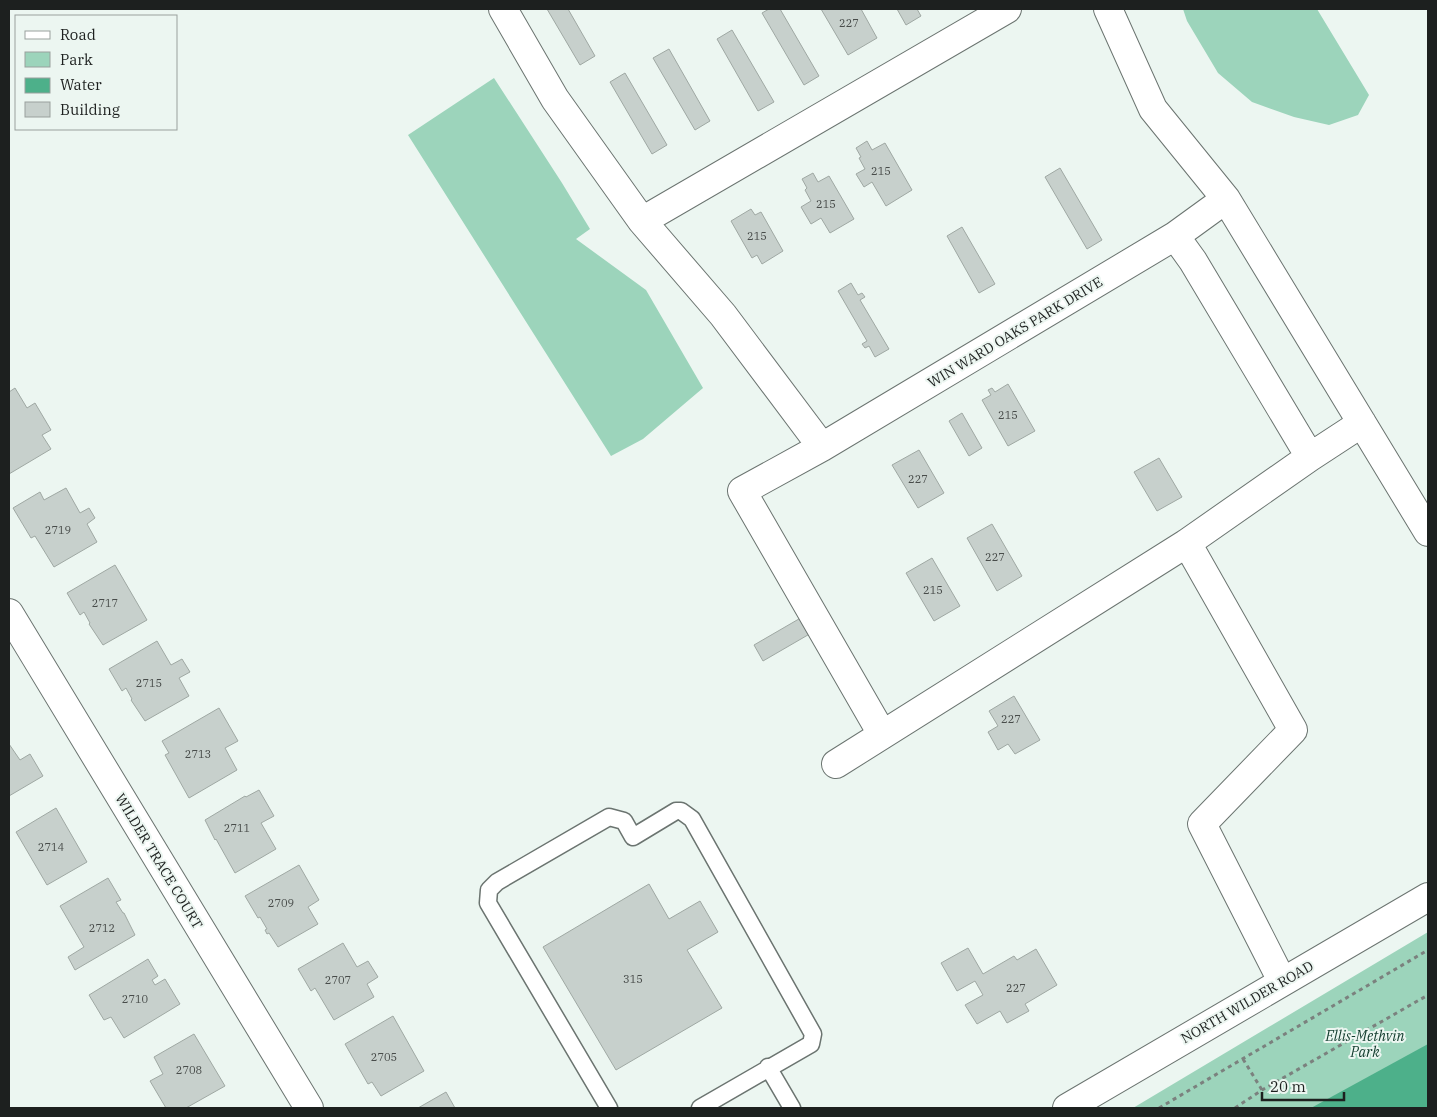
<svg xmlns="http://www.w3.org/2000/svg" width="1437" height="1117" font-family="'IBM Plex Serif',serif">
	<style>
		.green { fill: #9cd4bb }
		.water { fill: #4db08a }
		.building { fill: #c7d0cc; stroke: #9fa8a3 }
		.lines { fill: none; stroke-linecap: round; stroke-linejoin: round }
		.service-casing { stroke: #6b7470; stroke-width: 19 }
		.minor-casing { stroke: #6b7470; stroke-width: 30 }
		.tertiary-casing { stroke: #6b7470; stroke-width: 30 }
		.path { stroke: #7b817e; stroke-width: 3; stroke-dasharray: 4 4; stroke-linecap: butt }
		.service { stroke: #fff; stroke-width: 16 }
		.minor { stroke: #fff; stroke-width: 28 }
		.tertiary { stroke: #fff; stroke-width: 28 }
		.labels { text-anchor: middle; stroke-width: 4; stroke-linejoin: round; paint-order: stroke }
		.number-label { font-size: 11px; fill: #484c4a }
		.street-label { font-size: 14px; fill: #1d201f; stroke: #ecf6f1 }
		.park-label { font-size: 14px; font-style: italic; fill: #103b2c; stroke: #ecf6f1 }
	</style>
	<rect width="100%" height="100%" fill="#ecf6f1"/>
	<path class="green" d="M1183,9h134l52,86 -11,20 -29,10 -35,-8 -42,-15 -34,-29 -31,-52z
		M494,78l68,105 28,46 -14,10 70,51 57,98 -60,51 -32,17 -203,-321z
		M1428,932v176h-295z"/>
	<path class="water" d="M1428,1044v64h-117z"/>
	<path class="building" d="M547,9h21l27,47 -15,9z
		M769,9h11l39,67 -15,9 -42,-72z
		M821,9h40l16,29 -29,17z
		M897,9h20l4,7 -15,9z
		M732,30l42,72 -16,9 -41,-72z
		M669,49l41,72 -15,9 -42,-72z
		M625,73l42,72 -15,9 -42,-72z
		M867,141l5,9 13,-7 27,47 -26,16 -14,-24 -8,5 -8,-13 9,-5 -6,-11 2,-1 -5,-9z
		M1060,168l42,72 -15,9 -42,-72z
		M813,173l5,9 11,-6 25,43 -24,14 -9,-15 -10,6 -10,-17 10,-6 -6,-11 2,-2 -5,-9z
		M751,209l4,6 6,-3 22,39 -21,13 -5,-9 -5,3 -21,-37z
		M962,227l33,57 -16,9 -32,-57z
		M851,283l7,12 4,-2 3,4 -5,3 29,49 -14,8 -6,-11 -4,2 -3,-4 5,-3 -29,-50z
		M1008,384l27,47 -27,15 -26,-46 9,-5 -3,-5 4,-2 3,4z
		M15,388l12,20 8,-5 16,27 -9,5 9,14 -42,25v-82z
		M962,413l20,35 -13,8 -20,-35z
		M919,450l25,43 -26,15 -26,-43z
		M1159,458l23,39 -25,14 -23,-39z
		M66,488l14,25 9,-5 6,10 -8,6 10,18 -43,25 -19,-31 -4,2 -18,-30 27,-16 4,8z
		M992,524l30,52 -25,15 -30,-53z
		M932,558l28,48 -26,15 -28,-48z
		M115,565l32,55 -44,25 -14,-21 1,-1 -6,-11 -4,3 -13,-22z
		M804,616l9,16 -50,29 -9,-16z
		M157,641l14,24 11,-6 8,13 -11,6 10,18 -44,25 -14,-21 1,-1 -6,-11 -4,3 -13,-22z
		M1014,696l26,44 -25,14 -7,-10 -10,6 -10,-18 10,-6 -9,-15z
		M219,708l19,33 -13,7 12,22 -48,28 -24,-43 4,-2 -7,-12z
		M9,744l11,16 10,-6 13,22 -34,20z
		M259,790l15,26 -13,7 15,26 -41,24 -19,-34 -1,1 -10,-20 40,-24 1,1z
		M56,808l31,54 -40,23 -31,-53z
		M299,865l20,35 -11,7 10,17 -40,23 -9,-14 -2,1 -2,-4 2,-1 -7,-12 -2,1 -13,-22z
		M108,878l13,22 -5,2 7,11h1l11,22 -60,35 -7,-13 16,-10 -24,-41z
		M649,884l20,35 31,-18 18,31 -31,18 35,58 -106,62 -73,-123z
		M343,943l14,24 11,-6 10,16 -11,7 7,13 -40,23 -19,-32 -4,3 -13,-22z
		M968,948l15,26 31,-18 3,4 19,-11 21,36 -32,19 4,7 -22,12 -7,-12 -23,13 -12,-19 18,-10 -8,-14 -18,10 -16,-28z
		M148,959l10,17 -6,4 3,5 10,-6 15,25 -56,34 -13,-21 -7,3 -15,-25z
		M393,1016l31,55 -43,25 -9,-14 -4,2 -23,-40z
		M194,1034l31,52 -39,22h-20l-16,-27 13,-7 -9,-17z
		M446,1092l9,16h-37z"/>
	<g class="lines">
		<g class="service-casing">
			<path id="service" d="M768,1067l24,41
				M609,1108l-121,-205 1,-13 8,-8 112,-65 15,4 9,16 43,-26h5l11,8 121,215 -2,10 -111,64"/>
		</g>
		<g class="minor-casing">
			<path id="minor" d="M503,9l52,90 87,122 365,-212
				M1108,9l45,100 73,90 202,333
				M642,221l81,94 99,132
				M1175,236l51,-37
				M1310,457l52,-34
				M1187,543l106,187 -91,94 80,157
				M9,613l300,495
				M836,764l351,-221 123,-86 -117,-196 -18,-25 -353,211 -80,44 140,243"/>
		</g>
		<g class="tertiary-casing">
			<path id="tertiary" d="M1067,1108l361,-211"/>
		</g>
		<path class="path" d="M1243,1059l19,31
			M1159,1108l269,-158
			M1235,1108l27,-18 166,-95"/>
		<use href="#service" class="service"/>
		<use href="#minor" class="minor"/>
		<use href="#tertiary" class="tertiary"/>
	</g>
	<g class="labels">
		<g class="number-label">
			<text x="849" y="27">227</text>
			<text x="881" y="175">215</text>
			<text x="826" y="208">215</text>
			<text x="757" y="240">215</text>
			<text x="1008" y="419">215</text>
			<text x="918" y="483">227</text>
			<text x="58" y="534">2719</text>
			<text x="995" y="561">227</text>
			<text x="933" y="594">215</text>
			<text x="105" y="607">2717</text>
			<text x="149" y="687">2715</text>
			<text x="1011" y="723">227</text>
			<text x="198" y="758">2713</text>
			<text x="237" y="832">2711</text>
			<text x="51" y="851">2714</text>
			<text x="281" y="907">2709</text>
			<text x="102" y="932">2712</text>
			<text x="633" y="983">315</text>
			<text x="338" y="984">2707</text>
			<text x="1016" y="992">227</text>
			<text x="135" y="1003">2710</text>
			<text x="384" y="1061">2705</text>
			<text x="189" y="1074">2708</text>
		</g>
		<g class="street-label">
			<text transform="translate(1015 332) rotate(-31)" y="5">WIN WARD OAKS PARK DRIVE</text>
			<text transform="translate(159 861) rotate(59)" y="5">WILDER TRACE COURT</text>
			<text transform="translate(1247 1002) rotate(-30)" y="5">NORTH WILDER ROAD</text>
		</g>
		<g class="park-label">
			<text x="1365" y="1041">Ellis-Methvin<tspan x="1365" dy="16">Park</tspan></text>
		</g>
	</g>
	<rect width="1437" height="1117" fill="none" stroke="#1d201f" stroke-width="20"/>
	<rect x="15" y="15" width="162" height="115" fill="#ecf6f1" stroke="#99a09d"/>
	<rect x="25" y="31" width="25" height="8" fill="#ffffff" stroke="#99a09d"/>
	<text x="60" y="40" font-size="15" fill="#1d201f">Road</text>
	<rect x="25" y="52" width="25" height="15" fill="#9cd4bb" stroke="#99a09d"/>
	<text x="60" y="65" font-size="15" fill="#1d201f">Park</text>
	<rect x="25" y="78" width="25" height="15" fill="#4db08a" stroke="#99a09d"/>
	<text x="60" y="90" font-size="15" fill="#1d201f">Water</text>
	<rect x="25" y="102" width="25" height="15" fill="#c7d0cc" stroke="#99a09d"/>
	<text x="60" y="115" font-size="15" fill="#1d201f">Building</text>
	<path d="M1262 1092v8h82v-8" fill="none" stroke="#1d201f" stroke-width="2.5"/>
	<text x="1270" y="1092" font-size="15" fill="#1d201f" stroke="#ecf6f1" stroke-width="4" paint-order="stroke">20 m</text>
</svg>
